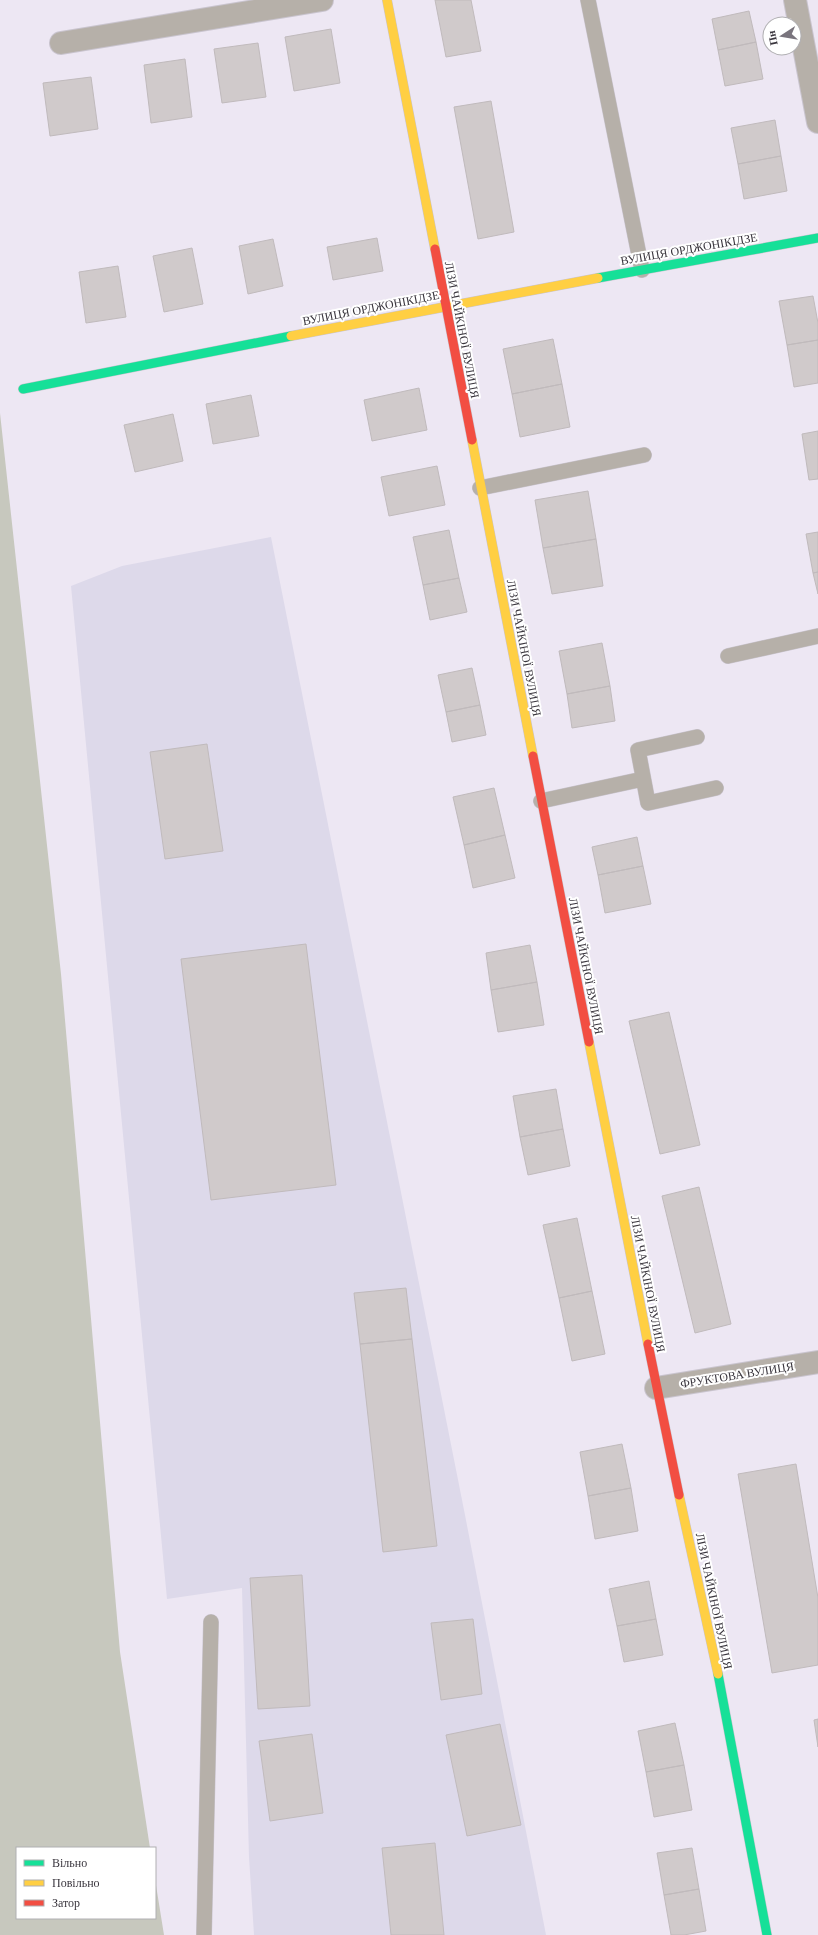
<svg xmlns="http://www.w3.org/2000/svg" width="818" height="1935" font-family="'Times New Roman',serif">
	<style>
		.industrial { fill: #ddd9ea }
		.forest { fill: #c7c8be }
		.building { fill: #d0cacb; stroke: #c0babc }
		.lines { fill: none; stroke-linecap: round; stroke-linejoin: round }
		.lane-casing { stroke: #c9c4ce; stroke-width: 16 }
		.street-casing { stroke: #c9c4ce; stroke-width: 24 }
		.fast-casing { stroke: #c9c4ce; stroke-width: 10 }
		.slow-casing { stroke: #c9c4ce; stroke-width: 10 }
		.jam-casing { stroke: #c9c4ce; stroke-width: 10 }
		.lane { stroke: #b6b0a9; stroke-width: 15 }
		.street { stroke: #b6b0a9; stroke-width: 22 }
		.fast { stroke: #16e098; stroke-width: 9 }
		.slow { stroke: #ffcf43; stroke-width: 9 }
		.jam { stroke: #f24e42; stroke-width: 9 }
		.labels { text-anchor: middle; stroke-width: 4; stroke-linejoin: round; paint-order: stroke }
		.street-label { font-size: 12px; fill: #3a363e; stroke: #fff }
	</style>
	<rect width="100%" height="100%" fill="#ede7f3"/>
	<path class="industrial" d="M271,537l194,978 81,420h-292l-5,-78 -7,-269 -75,11 -96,-1013 51,-20z"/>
	<path class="forest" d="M0,413l61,561 59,678 30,196h-133v70h138v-39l9,56h-164z"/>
	<path class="building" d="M435,0h36l10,51 -35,6z
		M749,11l7,31 -38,8 -6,-31z
		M331,29l9,54 -46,8 -9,-54z
		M756,42l7,37 -38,7 -7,-36z
		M258,43l8,54 -44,6 -8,-54z
		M185,59l7,58 -41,6 -7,-58z
		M91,77l7,52 -48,7 -7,-53z
		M491,101l23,131 -36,7 -24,-132z
		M775,120l6,36 -43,8 -7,-36z
		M781,156l6,35 -43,8 -6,-35z
		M377,238l6,33 -50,9 -6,-33z
		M273,239l10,47 -35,8 -9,-48z
		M192,248l11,56 -39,8 -11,-56z
		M118,266l8,51 -40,6 -7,-51z
		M813,296l5,27v17l-31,5 -8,-44z
		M553,339l9,45 -50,10 -9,-45z
		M818,340v43l-24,4 -7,-42z
		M562,384l8,43 -50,10 -8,-43z
		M419,388l8,42 -55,11 -8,-41z
		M251,395l8,41 -46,8 -7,-40z
		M173,414l10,47 -48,11 -11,-47z
		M818,431v48l-9,1 -7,-46z
		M437,466l8,39 -56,11 -8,-39z
		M588,491l8,48 -53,9 -8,-48z
		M449,530l10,48 -36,7 -10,-48z
		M818,532v40l-5,1 -7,-39z
		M596,539l7,47 -51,8 -9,-46z
		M818,572v22l-5,-21z
		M459,578l8,34 -37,8 -7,-35z
		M602,643l8,43 -43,8 -8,-43z
		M472,668l8,37 -34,7 -8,-37z
		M610,686l5,35 -43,7 -5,-34z
		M480,705l6,30 -34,7 -6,-30z
		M207,744l16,107 -58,8 -15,-107z
		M494,788l11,47 -41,10 -11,-48z
		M505,835l10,43 -42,10 -9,-43z
		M637,837l6,29 -45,9 -6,-28z
		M643,866l8,38 -46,9 -7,-38z
		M306,944l30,241 -125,15 -30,-241z
		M530,945l7,37 -46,8 -5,-37z
		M537,982l7,43 -46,7 -7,-42z
		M669,1012l31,133 -40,9 -31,-133z
		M556,1089l7,40 -43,8 -7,-41z
		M563,1129l7,37 -42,9 -8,-38z
		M699,1187l32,137 -36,9 -33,-137z
		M577,1218l15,73 -33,7 -16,-73z
		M406,1288l6,51 -52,5 -6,-51z
		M592,1291l13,63 -33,7 -13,-63z
		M412,1339l25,207 -54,6 -23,-208z
		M622,1444l9,44 -43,8 -8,-44z
		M796,1464l22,134v67l-46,8 -34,-199z
		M631,1488l7,43 -43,8 -7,-43z
		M302,1575l8,131 -52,3 -8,-131z
		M649,1581l7,38 -39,7 -8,-37z
		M473,1619l9,75 -41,6 -10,-77z
		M656,1619l7,36 -39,7 -7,-36z
		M818,1719v28l-4,-27z
		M675,1723l9,42 -38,7 -8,-41z
		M500,1724l21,101 -54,11 -21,-101z
		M312,1734l11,79 -53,8 -11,-80z
		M684,1765l8,45 -38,7 -8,-45z
		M435,1843l9,92h-53l-9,-87z
		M692,1848l7,41 -35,6 -7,-42z
		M699,1889l7,42 -22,4h-13l-7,-40z"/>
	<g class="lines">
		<g class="lane-casing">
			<path id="lane" d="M588,0l54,270
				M480,488l164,-33
				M728,656l90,-20
				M697,737l-59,13 10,53 68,-15
				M541,801l102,-22
				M204,1935l7,-313"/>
		</g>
		<g class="street-casing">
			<path id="street" d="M795,0l23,122
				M61,43l261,-43
				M656,1388l162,-26"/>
		</g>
		<g class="fast-casing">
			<path id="fast" d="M598,278l220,-40
				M23,389l268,-53
				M718,1674l49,261"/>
		</g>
		<g class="slow-casing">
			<path id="slow" d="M387,0l48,249
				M291,336l307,-58
				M472,440l61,316
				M589,1042l59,302
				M679,1495l39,179"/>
		</g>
		<g class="jam-casing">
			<path id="jam" d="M435,249l37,191
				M533,756l56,286
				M648,1344l31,151"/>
		</g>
		<use href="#lane" class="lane"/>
		<use href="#street" class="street"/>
		<use href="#fast" class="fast"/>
		<use href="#slow" class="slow"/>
		<use href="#jam" class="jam"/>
	</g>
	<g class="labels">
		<g class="street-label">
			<text transform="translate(689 249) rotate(-10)" y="4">ВУЛИЦЯ ОРДЖОНІКІДЗЕ</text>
			<text transform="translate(371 308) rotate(-11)" y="4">ВУЛИЦЯ ОРДЖОНІКІДЗЕ</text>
			<text transform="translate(462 330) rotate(79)" y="4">ЛІЗИ ЧАЙКІНОЇ ВУЛИЦЯ</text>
			<text transform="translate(524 648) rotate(79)" y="4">ЛІЗИ ЧАЙКІНОЇ ВУЛИЦЯ</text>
			<text transform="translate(586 966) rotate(79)" y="4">ЛІЗИ ЧАЙКІНОЇ ВУЛИЦЯ</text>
			<text transform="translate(648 1284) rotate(79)" y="4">ЛІЗИ ЧАЙКІНОЇ ВУЛИЦЯ</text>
			<text transform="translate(737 1375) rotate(-9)" y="4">ФРУКТОВА ВУЛИЦЯ</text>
			<text transform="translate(714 1601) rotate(78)" y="4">ЛІЗИ ЧАЙКІНОЇ ВУЛИЦЯ</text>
		</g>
	</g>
	<rect x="16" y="1847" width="140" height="72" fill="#ffffff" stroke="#b0afb2"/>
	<rect x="24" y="1860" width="20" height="6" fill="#16e098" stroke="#b0afb2"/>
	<text x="52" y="1867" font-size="12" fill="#3a363e">Вільно</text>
	<rect x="24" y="1880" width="20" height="6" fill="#ffcf43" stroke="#b0afb2"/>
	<text x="52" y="1887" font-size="12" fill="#3a363e">Повільно</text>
	<rect x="24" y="1900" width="20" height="6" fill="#f24e42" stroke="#b0afb2"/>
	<text x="52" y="1907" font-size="12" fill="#3a363e">Затор</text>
	<g transform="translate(782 36) rotate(258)"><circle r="19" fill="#ffffff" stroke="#b0afb2"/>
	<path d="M0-3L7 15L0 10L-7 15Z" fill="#79747d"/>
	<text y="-6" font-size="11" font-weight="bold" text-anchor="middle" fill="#3a363e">Пн</text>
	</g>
</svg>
